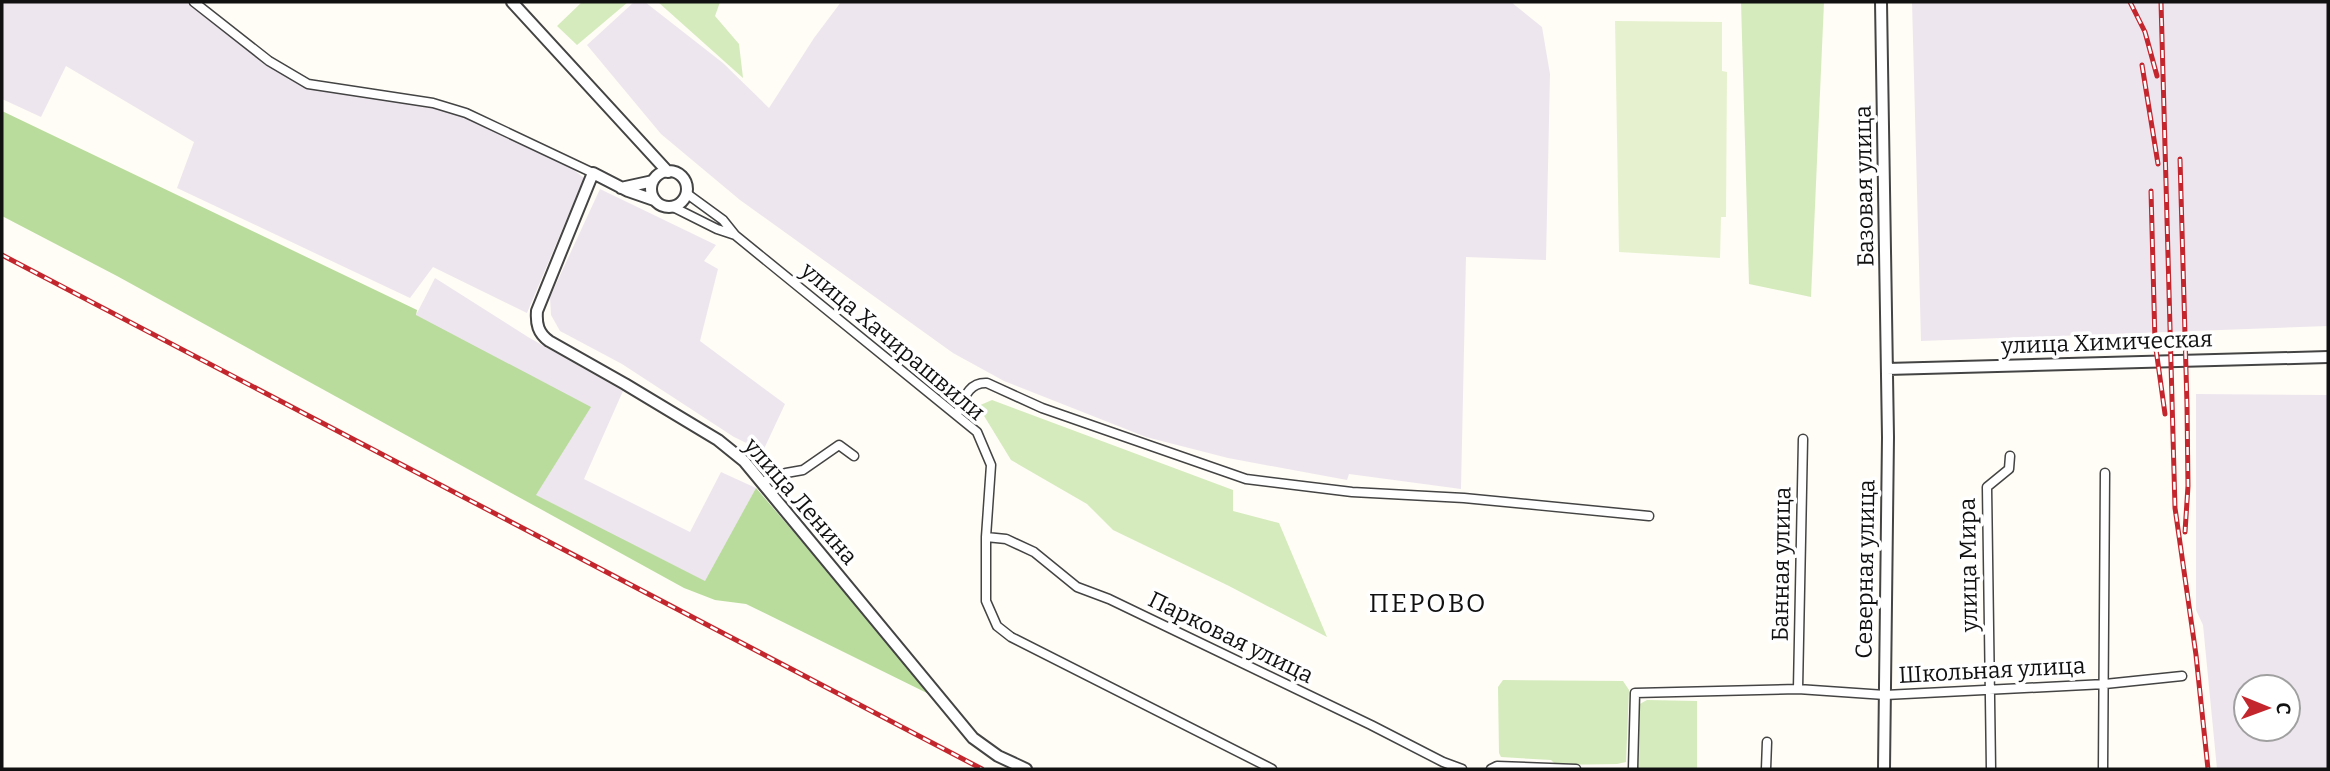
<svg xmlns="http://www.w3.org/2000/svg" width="2330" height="771" font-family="Bitter,serif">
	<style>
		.industrial { fill: #eee6ef; fill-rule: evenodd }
		.green { fill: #d5ebbd }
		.forest { fill: #b9dc9c }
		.pitch { fill: #e6f2cf }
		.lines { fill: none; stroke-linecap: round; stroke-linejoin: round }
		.minor-casing { stroke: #444; stroke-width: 11 }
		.tertiary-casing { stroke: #444; stroke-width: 14 }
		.minor { stroke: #fff; stroke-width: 8 }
		.tertiary { stroke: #fff; stroke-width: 10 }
		.rail-casing { stroke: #c4262e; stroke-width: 5 }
		.rail { stroke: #fff; stroke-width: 2.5; stroke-dasharray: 8; stroke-linecap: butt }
		.labels { text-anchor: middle; stroke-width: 7; stroke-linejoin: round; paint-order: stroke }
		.street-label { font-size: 23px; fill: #111; stroke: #fff }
		.quarter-label { font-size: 26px; letter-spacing: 2px; fill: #111; stroke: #fff }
	</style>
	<rect width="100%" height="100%" fill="#fffdf5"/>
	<path class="industrial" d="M2,2h190l71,52 58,36 102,11 67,27 74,34 20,16 -57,135 -94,-46 -23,31 -233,-110 17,-46 -128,-76 -25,51 -39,-18z
		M634,2h11l78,61 46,45 45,-70 27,-36h670l31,25 8,47 -4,186 -80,-3 -5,232 -112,-15 -2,6 -119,-22 -82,-21 -142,-56 -51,-28 -213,-153 -79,-66 -74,-89z
		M1912,2h416v324l-407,15z
		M600,189l116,56 -12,16 14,8 -18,72 85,63 -22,47 -29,-14 -112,-73 -62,-33 -9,-16 -1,-18z
		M435,278l93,59 95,54 -39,88 106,53 31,-60 35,16 -50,94 -171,-87 -119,-180z
		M2196,394l132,1v374h-111l-14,-144 -7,-15zM2288,687v42h-42v-42z"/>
	<path class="green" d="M582,2h46l-51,43 -20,-19z
		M658,2h62l-5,14 24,28 4,34z
		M1741,2h83l-13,295 -62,-13z
		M992,400l241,90v21l46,12 48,114 -98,-51 -116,-56 -26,-26 -76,-44 -33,-54z
		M1503,680l120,1 6,9 -3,72 -9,2 -61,1 -5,-5 -50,-3 -2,-4 -1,-66z
		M1647,700l50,1v68h-60l1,-64z"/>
	<path class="forest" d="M2,111l415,199 -1,5 175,92 -55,88 169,86 51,-93 179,209 -189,-93 -31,-4 -31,-12 -567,-312 -115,-60z"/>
	<path class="pitch" d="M1615,21l107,1v49l5,1 -1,145h-5l-1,41 -101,-6z"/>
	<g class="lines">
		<g class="minor-casing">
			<path id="minor" d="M194,2l75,59 39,23 125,19 33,10 127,60
				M686,193l37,27 12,15 242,197 14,33 -5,72v64l11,25 14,11 261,132
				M673,207l44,22 18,6
				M957,414c7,-15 11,-32 30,-31l55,25 204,71 106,13 112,6 185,18
				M762,482l24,-9 17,-3 36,-25 15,11
				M986,537l20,2 28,13 43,35 32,12 262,126 72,37 19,7
				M1798,689l5,-250
				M1491,769l6,-3 79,3
				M1633,769l2,-76 163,-4 87,6 220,-11 77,-8
				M1766,769l1,-27
				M1991,769l-4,-282 22,-18 1,-13
				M2103,769l2,-296"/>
		</g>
		<g class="tertiary-casing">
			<path id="tertiary" d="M512,2l156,170
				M1881,2l7,435 -4,332
				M651 189a18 18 0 1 1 36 0a18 18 0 1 1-36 0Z
				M621,188l32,-7
				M654,200l-26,-9 -35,-18 -56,138c-1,13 1,22 12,30l76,43 93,56 26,21 229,277 25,18 28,13
				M1887,369l441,-12"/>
		</g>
		<use href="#minor" class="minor"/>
		<use href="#tertiary" class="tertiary"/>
		<g class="rail-casing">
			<path id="rail" d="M2130,2l15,30 12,44
				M2161,2l14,506 21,147 12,114
				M2142,65l16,99
				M2180,159l7,246 1,81 -3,46
				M2151,191l4,151 10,72
				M2,255l980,514"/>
		</g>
		<use href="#rail" class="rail"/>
	</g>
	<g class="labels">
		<g class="street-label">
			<text transform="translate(1864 186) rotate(-91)" y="8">Базовая улица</text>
			<text transform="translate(893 341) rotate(40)" y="8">улица Хачирашвили</text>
			<text transform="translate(2107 342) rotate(-2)" y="8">улица Химическая</text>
			<text transform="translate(801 501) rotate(49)" y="8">улица Ленина</text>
			<text transform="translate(1781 564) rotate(-89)" y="8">Банная улица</text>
			<text transform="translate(1968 565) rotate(-91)" y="8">улица Мира</text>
			<text transform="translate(1865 569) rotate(-89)" y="8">Северная улица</text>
			<text transform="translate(1231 637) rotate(26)" y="8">Парковая улица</text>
			<text transform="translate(1992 670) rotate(-3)" y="8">Школьная улица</text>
		</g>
		<g class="quarter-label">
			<text x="1428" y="612">ПЕРОВО</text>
		</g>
	</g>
	<rect width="2330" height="771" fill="none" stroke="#111111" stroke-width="7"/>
	<g transform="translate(2267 708) rotate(91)"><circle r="33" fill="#ffffff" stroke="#a0a0a0" stroke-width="2"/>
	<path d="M0-5L12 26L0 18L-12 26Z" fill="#c4262e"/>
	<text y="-10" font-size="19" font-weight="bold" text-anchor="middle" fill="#111111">С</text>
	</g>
</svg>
